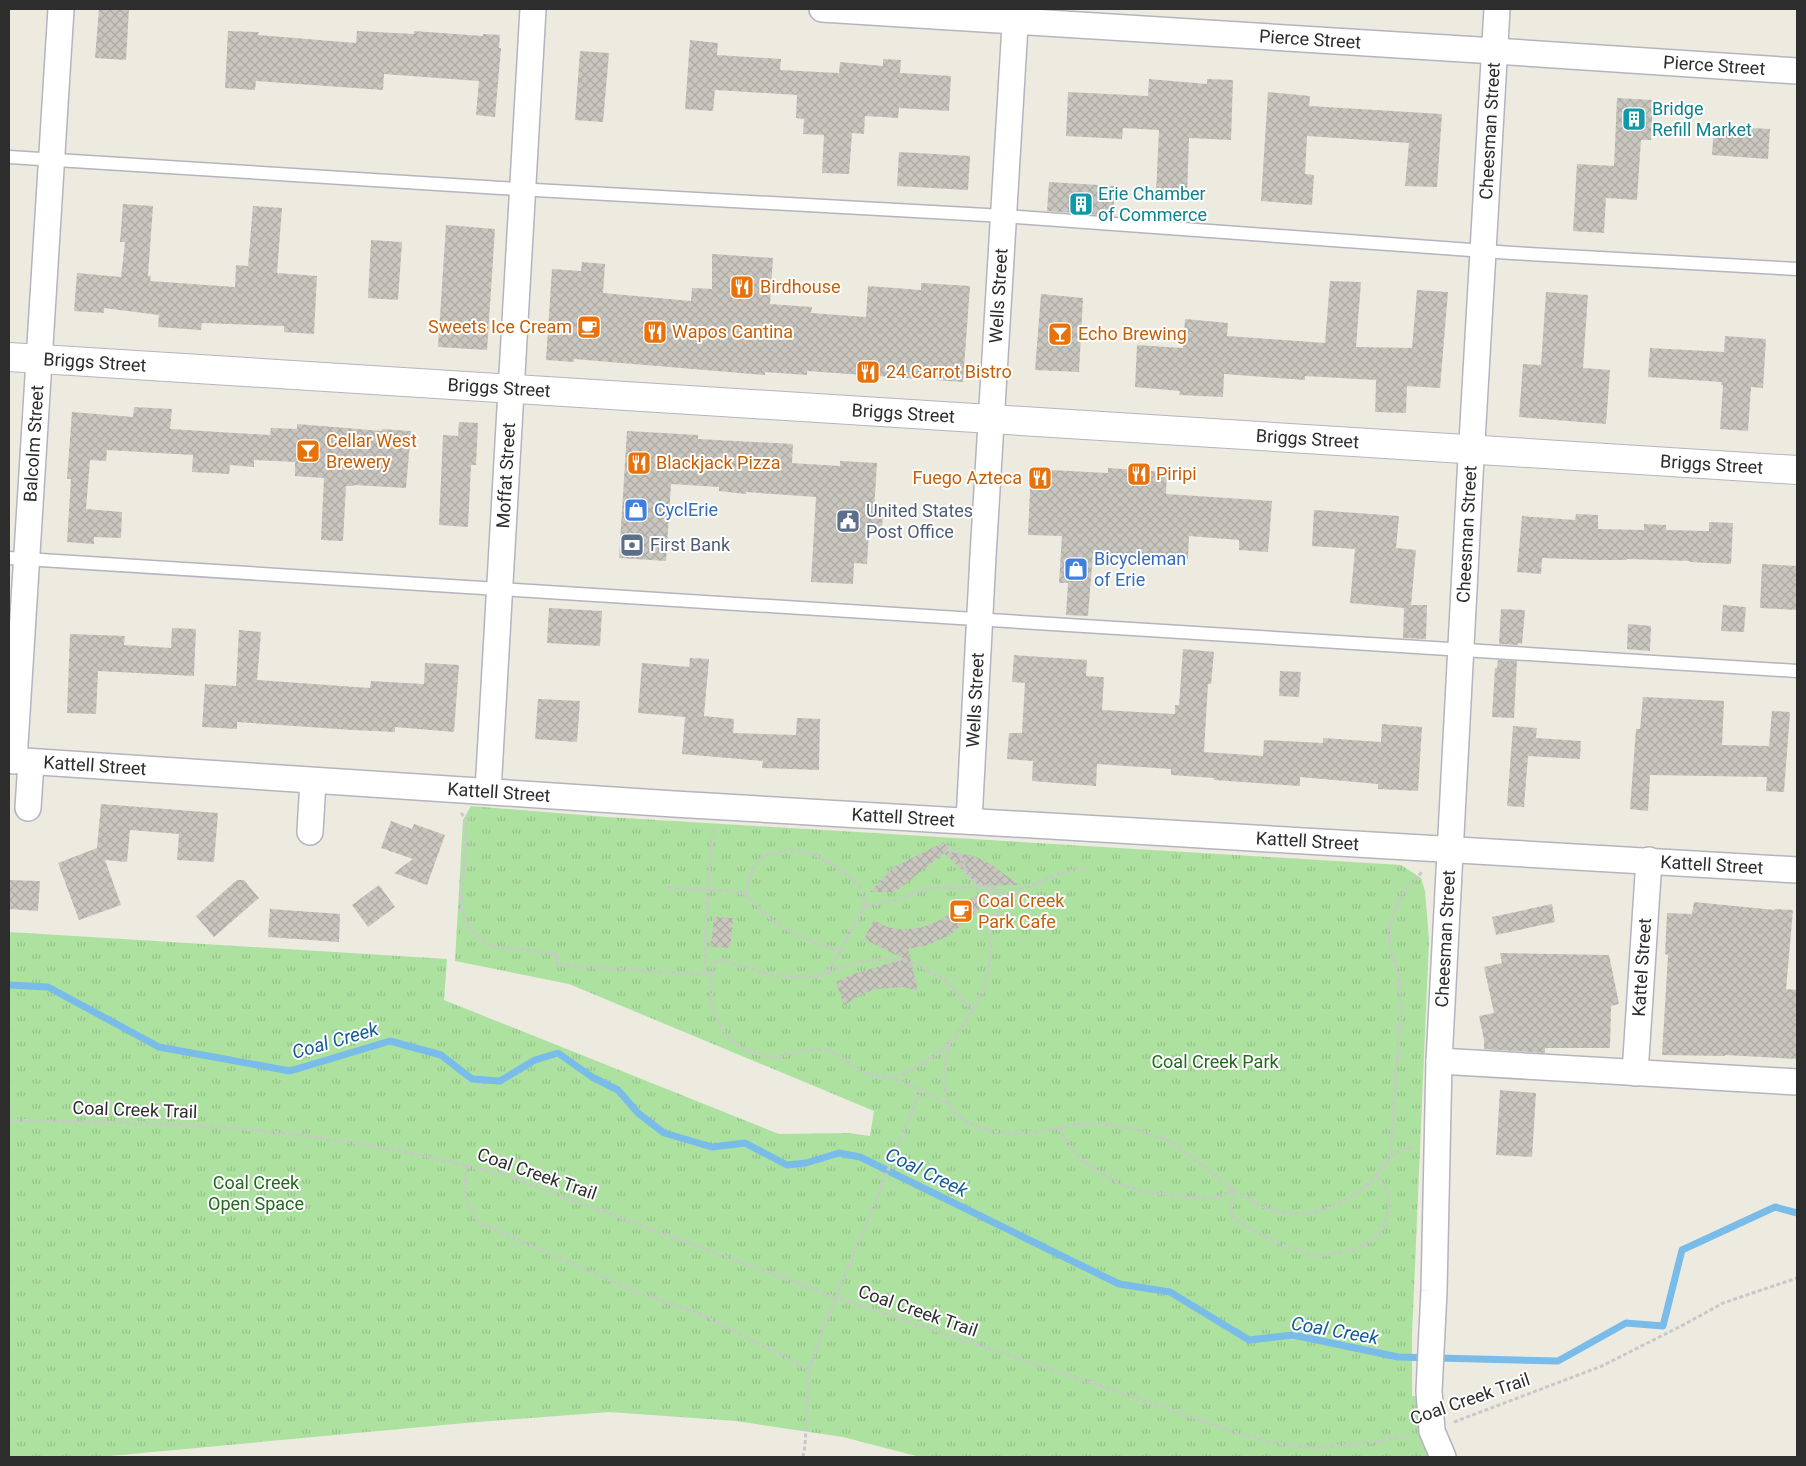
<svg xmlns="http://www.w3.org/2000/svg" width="1806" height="1466" font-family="Roboto,sans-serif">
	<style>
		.park { fill: url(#park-tufts) }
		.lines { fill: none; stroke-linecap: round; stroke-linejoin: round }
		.stream { stroke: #79bce9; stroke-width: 7 }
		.building { fill: url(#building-cross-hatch) }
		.service-casing { stroke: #b3b4bf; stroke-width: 15 }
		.minor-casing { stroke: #b3b4bf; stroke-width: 28 }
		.tertiary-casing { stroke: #b3b4bf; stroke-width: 30 }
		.path { stroke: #c8c8c8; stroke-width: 3; stroke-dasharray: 4 2.5; stroke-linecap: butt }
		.service { stroke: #fff; stroke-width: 12 }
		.minor { stroke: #fff; stroke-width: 25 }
		.tertiary { stroke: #fff; stroke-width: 28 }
		.path-bridge { stroke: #c8c8c8; stroke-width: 3; stroke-dasharray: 4 2.5; stroke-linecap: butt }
		.labels { text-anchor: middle; stroke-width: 4; stroke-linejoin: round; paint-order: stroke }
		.street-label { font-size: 18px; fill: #2d2d2d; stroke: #fff }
		.culture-label { font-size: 18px; fill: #0d838f; stroke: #fff; text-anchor: start }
		.food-label { font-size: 18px; fill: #c56008; stroke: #fff; text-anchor: start }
		.shop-label { font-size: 18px; fill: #366cbe; stroke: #fff; text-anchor: start }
		.service-label { font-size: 18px; fill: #4e5e75; stroke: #fff; text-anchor: start }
		.park-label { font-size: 18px; fill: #24681f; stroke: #fff }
		.water-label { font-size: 19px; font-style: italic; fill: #145999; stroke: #fff }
	</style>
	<defs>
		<pattern id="park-tufts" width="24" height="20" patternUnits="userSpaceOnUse" patternTransform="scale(1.25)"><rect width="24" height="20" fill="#ade1a0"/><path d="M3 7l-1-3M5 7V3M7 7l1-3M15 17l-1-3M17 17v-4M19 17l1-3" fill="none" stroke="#95c18a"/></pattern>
		<pattern id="building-cross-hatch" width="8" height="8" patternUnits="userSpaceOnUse" patternTransform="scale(1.25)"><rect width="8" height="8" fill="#c9c6bf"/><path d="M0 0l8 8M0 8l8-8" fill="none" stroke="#adaaa4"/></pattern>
	</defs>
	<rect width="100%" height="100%" fill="#edeae0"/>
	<path class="park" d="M471,806l136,11 794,48 20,13 4,13 4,49 -17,395v61l31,1 -4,60h-519l-77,-20 -107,-16 -127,-9 -144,11 -366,34h-90v-525l438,27 -3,41 335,134 70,-1 21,3 4,-25 -305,-127 -114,-23 8,-141z"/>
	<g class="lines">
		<path class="stream" d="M9,985l39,2 111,60 131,24 100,-30 51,14 31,24 28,2 35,-21 23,-7 34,24 26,13 20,23 26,20 48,14 33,-4 42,22 19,-2 33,-10 21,4 259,127 51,8 79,48 44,-5 105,22 160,4 68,-38 37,3 19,-76 93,-43 22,6"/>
	</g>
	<path class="building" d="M99,9h30l-3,51 -31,-2z
		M228,31l31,1 -1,3 98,8 1,-12 57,3v-3l69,5v-2l17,1 -1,13h2l-6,69 -19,-2 3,-34 -95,-7 -1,16 -127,-9 -1,9 -30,-2z
		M690,40l28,3 -1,12 64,4 -1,11 59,3 1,-11 43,4v-7l18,1 -1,13 51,3 -2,35 -50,-3 -1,10 -33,-2 -1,18 -12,-1 -3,41 -27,-1 2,-38 -21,-1 1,-15 -8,-1 1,-23 -82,-5 -2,21 -28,-2z
		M580,51l29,2 -6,69 -28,-2z
		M1149,79l58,5v-5l26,1 -2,60 -42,-2 -2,57 -31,-1 3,-64 -36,-2 -1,11 -56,-3 2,-44 80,4z
		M1268,92l42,4 -1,10 133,8 -5,73 -32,-1 4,-43 -102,-7 -2,38 9,1 -2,30 -51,-4z
		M1617,98l36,2 -2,40h-10l-4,60 -31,-2 -2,35 -31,-2 4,-67 37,2z
		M1714,126l56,3 -2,30 -56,-4z
		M899,152l71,4 -2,34 -71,-4z
		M1049,182l66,4 -2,30 -66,-5z
		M123,204l30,2 -5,70h3l-1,5 85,6 1,-22 12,1 5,-60 29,2 -5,65 40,3 -3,58 -30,-2v-6l-82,-3 -1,7 -43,-3 1,-12 -55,-7v5l-30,-2 3,-38 44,4 4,-35h-5z
		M446,225l49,4 -8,121 -49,-3z
		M371,240l31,2 -4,58 -30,-2z
		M712,254l61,4 -3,46 42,3 -1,6 55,4 2,-31 53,4v-7l49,3 -7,96 -156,-11v4l-42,-3v3l-191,-16v3l-28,-2 6,-91 29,2 1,-9 23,2 -2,29 88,8 1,-13 20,1z
		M1330,281l31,1 -5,65 56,1 5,-58 31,2 -8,96 -33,-2 -1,27 -31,-1 1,-32 -71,-4v4l-81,-6 -1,23 -44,-2 1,-4 -45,-4 2,-42 46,3 2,-29 43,4 -1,13 98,7z
		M1546,292l42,3 -5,73 27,2 -4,54 -87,-7 4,-53 18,1z
		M1041,294l42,4 -4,74 -44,-2z
		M1725,336l41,3 -3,49 -12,-1 -3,44 -28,-2 3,-44h-2l1,-3 -74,-5 2,-29 74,4z
		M134,407l38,2 -2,20 100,6 1,-7 26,1v-5l85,7v-2l29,2 -5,57 -52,-3v1h-8l-3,55 -22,-1 3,-62 -29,-2v-14l-41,-2v7l-24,-2 -1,9 -37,-2 1,-17 -86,-5 -1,11 -16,-1 -4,49 36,3 -1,26 -27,-1v7l-27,-2 4,-63h-4l5,-67 61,5z
		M459,422l19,1 -2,42h-5l-3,62 -29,-2 4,-90 15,1z
		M627,431l71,4v4l95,5 -1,19 48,3v-5l37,2 -3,48h9l-1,20 -13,-1 -2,34 -13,-1 -1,21 -42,-2 5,-85 -70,-5v2l-27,-3v-4l-48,-3 -5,77 -47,-3z
		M1108,468l59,4 -1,22 106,7 -4,51 -29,-2v-10l-50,-4 -1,23 -95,-6 -5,63 -22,-1 2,-32h-9l3,-47 -34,-1 3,-66 77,4z
		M1314,510l85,6 -3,32 20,2 -5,55h16l-1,34 -23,-1 1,-30 -54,-5 5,-54 -43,-3z
		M1576,514l22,1v14l46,1v-6l22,1v5l43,1v-9l24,1 -2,41 -41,-2v-1l-63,-2v1h-31l-54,-2 -1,16 -24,-2 5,-56 53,4z
		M1762,564l35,2v44l-37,-2z
		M1723,605l23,2 -2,25 -23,-1z
		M549,608l53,3 -2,35 -53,-3z
		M1501,609l24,1 -3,34 -4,-1v2l-19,-1z
		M1628,624l23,2 -1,25 -23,-2z
		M172,628l24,1 -2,47 -96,-5 -2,43 -29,-1 3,-79 55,2 -1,9 47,3z
		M239,630l22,2 -4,48 113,8 1,-7 53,3 1,-21 34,2 -5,67 -59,-5v5l-42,-2 -116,-8v7l-35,-2 3,-43 31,2z
		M1183,649l31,3 -3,32h-3l-4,68 59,4 1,-16 59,3v-5l58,4 1,-18 40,3 -4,64 -40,-2v-5l-78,-7v9l-86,-6v-2l-43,-3v-6l-74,-5 -1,22 -64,-5 1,-20 -26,-2 2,-26h13l3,-50 -13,-1 2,-27 73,5 -1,16 18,1 -2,33 73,4v-9h4z
		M690,658l19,1 -5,57 30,3 -1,14 63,2 1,-17 23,1 -1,51 -57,-2 1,-7 -81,-7 3,-37 -47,-4 4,-50 47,4z
		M1498,660l19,1 -3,57 -22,-1 3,-49h2z
		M1280,671l21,1 -2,25 -20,-1z
		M1643,697l81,4 -2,44 47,1 3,-35 18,1 -6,80 -18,-1 1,-14 -117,-2 -2,36 -18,-2 6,-80h4z
		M538,699l42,2 -3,41 -42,-3z
		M1513,726l24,2 -1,10 45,3 -1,18 -52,-3 -4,51 -17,-1z
		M101,804l117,9 -4,49 -37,-2 2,-26 -49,-4 -3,32 -22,-2 16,45 -42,15 -21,-57 39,-15z
		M391,821l21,8 2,-5 31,11 -18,50 -33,-12 19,-14 -32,-11z
		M944,842l4,7 -2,2 30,6 16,8 27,20 -40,1 -35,-33 -49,39h-25l24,-25z
		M9,880l31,1 -2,30 -29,-2z
		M237,880h7l15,18 -45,39 -18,-21z
		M379,885l16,22 -27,20 -16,-22z
		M980,893l7,9 -37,33 -22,10 -20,4 10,42 -14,-4 -29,2 -17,7 -14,9 -8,-23 17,-8 51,-15 -40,-20 10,-19 13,7 17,3 19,-3 17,-7z
		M1694,902l81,8v-1l18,1 -7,79 11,1v69l-72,-4v1l-63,-1 6,-100 -3,-1 2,-41 25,1z
		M1552,904l3,18 -59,13 -4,-18z
		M270,909l70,5 -1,28 -71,-5z
		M714,917l19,1 -3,30 -19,-1z
		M1500,953l109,2 10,49 -8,2 -1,42h-65v5l-61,-4v-10l-5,-23 15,-3 -10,-46 18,-4z
		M1500,1090l36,3 -4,64 -36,-2z"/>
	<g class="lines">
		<g class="service-casing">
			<path id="service" d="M9,157l492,31 503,28 508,37 285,16
				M9,558l1788,113"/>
		</g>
		<g class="minor-casing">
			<g id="minor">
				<path id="s1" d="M822,9l673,42 302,20"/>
				<path id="s2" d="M9,760l665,44 1123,66"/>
				<path id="s3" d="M14,761l47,-752"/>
				<path id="s4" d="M488,791l45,-782"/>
				<path d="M28,808l3,-46"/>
				<path id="s5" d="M969,821l14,-265 33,-547"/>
				<path d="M310,832l3,-51"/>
				<path d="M1439,1061l358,21"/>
				<path id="s6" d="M1635,1073l14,-213"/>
				<path id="s7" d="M1443,1457l-11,-26 -3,-40 5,-100 5,-230 31,-585 27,-467"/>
			</g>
		</g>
		<g class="tertiary-casing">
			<g id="tertiary">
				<path id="s8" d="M9,357l1788,113"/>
			</g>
		</g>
		<path class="path" d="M461,813l6,7 -6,86c3,19 15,31 31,40l65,8v11l154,10c0,8 -1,16 0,23 3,35 36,63 71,58 15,-2 24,-9 41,-6 12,1 20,9 29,16 10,7 24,11 36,11 17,0 50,-22 62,-35 12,-13 33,-48 37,-65 5,-18 4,-35 2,-53l21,-29 -32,-12 -11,-8 -8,-22 -16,-9
			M713,829l-5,61c12,1 28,-1 38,6 12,8 19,20 31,28 20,12 42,20 64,28
			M668,888l40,2 -4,85
			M745,895c3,-12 6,-27 15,-36 10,-8 33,-10 45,-7 16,3 45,22 55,35 3,5 4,13 5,19
			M1008,895l48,-20 28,-8
			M828,972l37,-66 34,-6 14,-7 16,-4 13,-2 15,2 13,-2 30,6
			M711,975l1,-8 4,-6 7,-1 39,13 30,4 27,-1 30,-11 22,-5 15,-1 15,1 13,3 33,18 24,29
			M950,1043c-7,25 -13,59 13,76 24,17 56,16 84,11 10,-1 20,-4 29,-6 19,-2 39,1 57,5 10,3 22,6 32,10 8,3 15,10 22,15 36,25 67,61 115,60 21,-1 56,-18 70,-34 17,-19 16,-27 43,-34
			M889,1077l32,13 28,15
			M9,1120c59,2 119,2 178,5 109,6 218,23 323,52l325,120 328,110 74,26 38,10 39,5 61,-6 34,-7
			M1059,1128l12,21 15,15 38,22 27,7 56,6 14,-3 12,-6 -2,26c22,15 43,27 68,34 5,2 10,4 15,5 16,2 50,-6 62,-18 10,-10 15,-29 12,-43 -2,-6 -9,-13 -11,-20
			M1390,1157l11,-149 -2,-31 -9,-29 -1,-19 5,-17 10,-21 18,-19
			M467,1165l-3,28 13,29 155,68 73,26 104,54 -4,76 -2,11
			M1454,1422l148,-56 83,-42 38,-21 74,-25"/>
		<use href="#service" class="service"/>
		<use href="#minor" class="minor"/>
		<use href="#tertiary" class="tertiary"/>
		<path class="path-bridge" d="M809,1370l16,-46 96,-234"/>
	</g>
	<defs>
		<g id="building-square" transform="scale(1.25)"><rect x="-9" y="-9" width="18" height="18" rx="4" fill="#0f9aa8" stroke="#fff"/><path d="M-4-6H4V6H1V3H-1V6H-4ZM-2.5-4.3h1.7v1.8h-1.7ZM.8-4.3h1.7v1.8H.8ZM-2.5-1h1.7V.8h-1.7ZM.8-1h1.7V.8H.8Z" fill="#fff"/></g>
		<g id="restaurant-square" transform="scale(1.25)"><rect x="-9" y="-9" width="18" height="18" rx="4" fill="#e8710a" stroke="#fff"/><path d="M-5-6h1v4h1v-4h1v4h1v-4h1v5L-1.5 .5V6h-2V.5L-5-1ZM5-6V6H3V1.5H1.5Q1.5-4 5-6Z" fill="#fff"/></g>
		<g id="cafe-square" transform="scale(1.25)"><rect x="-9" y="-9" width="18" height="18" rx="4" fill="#e8710a" stroke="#fff"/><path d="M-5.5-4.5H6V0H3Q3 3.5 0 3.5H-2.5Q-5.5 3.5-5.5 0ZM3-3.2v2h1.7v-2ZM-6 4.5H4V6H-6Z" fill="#fff"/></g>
		<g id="bar-square" transform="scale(1.25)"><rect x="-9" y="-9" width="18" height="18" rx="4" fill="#e8710a" stroke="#fff"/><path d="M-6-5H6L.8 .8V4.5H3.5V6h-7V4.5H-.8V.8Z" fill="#fff"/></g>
		<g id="shop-square" transform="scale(1.25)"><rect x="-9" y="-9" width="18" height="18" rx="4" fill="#3f7fe0" stroke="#fff"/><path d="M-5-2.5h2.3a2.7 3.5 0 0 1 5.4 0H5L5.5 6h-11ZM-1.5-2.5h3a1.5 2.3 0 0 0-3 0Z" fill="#fff"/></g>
		<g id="civic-square" transform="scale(1.25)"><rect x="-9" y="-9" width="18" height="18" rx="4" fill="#5c6f8a" stroke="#fff"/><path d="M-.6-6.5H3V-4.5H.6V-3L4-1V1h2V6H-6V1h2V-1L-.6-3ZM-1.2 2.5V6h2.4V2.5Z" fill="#fff"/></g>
		<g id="bank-square" transform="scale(1.25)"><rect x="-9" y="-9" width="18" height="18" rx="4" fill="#5c6f8a" stroke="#fff"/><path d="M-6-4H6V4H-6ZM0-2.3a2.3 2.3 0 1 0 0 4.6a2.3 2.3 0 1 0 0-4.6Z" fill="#fff"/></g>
	</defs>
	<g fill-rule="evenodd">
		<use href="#building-square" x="1634" y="119"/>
		<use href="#building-square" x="1081" y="204"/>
		<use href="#restaurant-square" x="742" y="287"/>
		<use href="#cafe-square" x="589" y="327"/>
		<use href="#restaurant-square" x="655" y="332"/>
		<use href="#bar-square" x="1060" y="334"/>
		<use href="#restaurant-square" x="868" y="372"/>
		<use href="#bar-square" x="308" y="451"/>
		<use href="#restaurant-square" x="639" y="463"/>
		<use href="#restaurant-square" x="1139" y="474"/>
		<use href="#restaurant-square" x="1040" y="478"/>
		<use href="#shop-square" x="636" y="510"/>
		<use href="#civic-square" x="848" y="521"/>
		<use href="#bank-square" x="632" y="545"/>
		<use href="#shop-square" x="1076" y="569"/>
		<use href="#cafe-square" x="961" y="911"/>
	</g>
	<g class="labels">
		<g class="street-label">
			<text dy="6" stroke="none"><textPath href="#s1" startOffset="489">Pierce Street</textPath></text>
			<text dy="6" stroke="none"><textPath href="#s1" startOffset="894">Pierce Street</textPath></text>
			<text dy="6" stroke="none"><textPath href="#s7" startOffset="1330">Cheesman Street</textPath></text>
			<text dy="6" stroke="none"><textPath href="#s5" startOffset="526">Wells Street</textPath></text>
			<text dy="6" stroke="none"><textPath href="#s8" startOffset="86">Briggs Street</textPath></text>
			<text dy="6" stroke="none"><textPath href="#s8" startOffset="491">Briggs Street</textPath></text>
			<text dy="6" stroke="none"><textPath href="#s8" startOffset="896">Briggs Street</textPath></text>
			<text dy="6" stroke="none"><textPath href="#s8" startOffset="1301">Briggs Street</textPath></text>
			<text dy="6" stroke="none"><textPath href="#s3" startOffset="318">Balcolm Street</textPath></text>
			<text dy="6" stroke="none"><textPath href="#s8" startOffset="1706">Briggs Street</textPath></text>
			<text dy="6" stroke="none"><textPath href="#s4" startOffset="316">Moffat Street</textPath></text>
			<text dy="6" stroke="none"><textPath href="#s7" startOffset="926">Cheesman Street</textPath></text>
			<text dy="6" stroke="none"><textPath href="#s5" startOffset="121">Wells Street</textPath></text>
			<text dy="6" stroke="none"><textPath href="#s2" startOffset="86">Kattell Street</textPath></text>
			<text dy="6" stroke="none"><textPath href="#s2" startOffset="491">Kattell Street</textPath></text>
			<text dy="6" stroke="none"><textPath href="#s2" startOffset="896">Kattell Street</textPath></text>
			<text dy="6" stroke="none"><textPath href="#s2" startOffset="1301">Kattell Street</textPath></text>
			<text dy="6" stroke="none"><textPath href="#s2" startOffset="1706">Kattell Street</textPath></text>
			<text dy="6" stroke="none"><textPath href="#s7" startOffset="521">Cheesman Street</textPath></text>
			<text dy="6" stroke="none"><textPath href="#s6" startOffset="106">Kattel Street</textPath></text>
			<text transform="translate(135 1110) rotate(2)" y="6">Coal Creek Trail</text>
			<text transform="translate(537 1174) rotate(19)" y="6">Coal Creek Trail</text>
			<text transform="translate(918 1311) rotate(19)" y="6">Coal Creek Trail</text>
			<text transform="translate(1470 1399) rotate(-19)" y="6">Coal Creek Trail</text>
		</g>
		<g class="culture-label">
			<text x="1652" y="115">Bridge<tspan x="1652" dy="21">Refill Market</tspan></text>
			<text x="1098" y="200">Erie Chamber<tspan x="1098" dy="21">of Commerce</tspan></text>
		</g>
		<g class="food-label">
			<text x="760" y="293">Birdhouse</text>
			<text x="572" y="333" text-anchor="end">Sweets Ice Cream</text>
			<text x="672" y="338">Wapos Cantina</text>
			<text x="1078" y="340">Echo Brewing</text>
			<text x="886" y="378">24 Carrot Bistro</text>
			<text x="326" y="447">Cellar West<tspan x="326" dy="21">Brewery</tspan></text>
			<text x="656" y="469">Blackjack Pizza</text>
			<text x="1156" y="480">Piripi</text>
			<text x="1022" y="484" text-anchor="end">Fuego Azteca</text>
			<text x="978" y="907">Coal Creek<tspan x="978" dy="21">Park Cafe</tspan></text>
		</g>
		<g class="shop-label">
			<text x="654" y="516">CyclErie</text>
			<text x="1094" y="565">Bicycleman<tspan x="1094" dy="21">of Erie</tspan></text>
		</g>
		<g class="service-label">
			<text x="866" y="517">United States<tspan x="866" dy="21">Post Office</tspan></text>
			<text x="650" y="551">First Bank</text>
		</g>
		<g class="park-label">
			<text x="1215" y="1068">Coal Creek Park</text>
			<text x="256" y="1189">Coal Creek<tspan x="256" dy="21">Open Space</tspan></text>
		</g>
		<g class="water-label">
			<text transform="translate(335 1040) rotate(-16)" y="7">Coal Creek</text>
			<text transform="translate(927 1172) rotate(26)" y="7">Coal Creek</text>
			<text transform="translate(1335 1330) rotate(10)" y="7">Coal Creek</text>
		</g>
	</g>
	<rect width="1806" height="1466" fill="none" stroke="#2d2d2d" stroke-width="20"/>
</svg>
